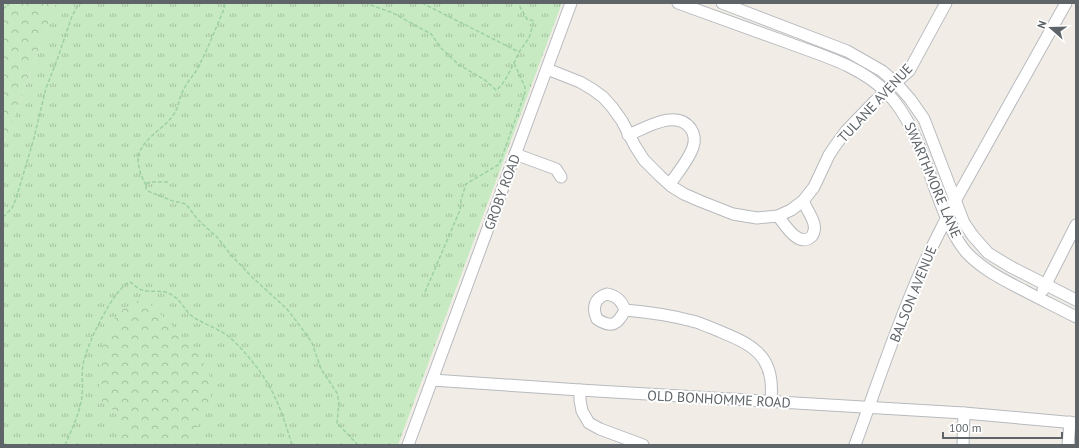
<svg xmlns="http://www.w3.org/2000/svg" width="1079" height="448" viewBox="0 0 1079 448" font-family="'PT Sans',sans-serif">
	<defs>
		<pattern id="grass-tufts" width="24" height="20" patternUnits="userSpaceOnUse"><rect width="24" height="20" fill="#c7eac2"/><path d="M3 7l-1-3M5 7V3M7 7l1-3M15 17l-1-3M17 17v-4M19 17l1-3" fill="none" stroke="#a5c1a1"/></pattern>
		<pattern id="forest-crowns" width="20" height="18" patternUnits="userSpaceOnUse"><rect width="20" height="18" fill="#c7eac2"/><path d="M2 6a3 3 0 1 1 6 0M12 15a3 3 0 1 1 6 0" fill="none" stroke="#a5c1a1"/></pattern>
	</defs>
	<rect width="100%" height="100%" fill="#f1ede6"/>
	<path fill="url(#grass-tufts)" d="M56 3H562L398 445H3V147Z"/>
	<g fill="url(#forest-crowns)">
		<path d="M3 3H56L3 147Z"/>
		<path d="M137 301H147L178 332 199 356 209 372 211 392V402L200 421 188 445H119L121 430 120 415 100 400 99 374 100 354 109 327 120 311Z"/>
	</g>
	<g fill="none" stroke-linecap="round" stroke-linejoin="round">
		<defs>
			<g id="minor">
				<path d="M678 3C714 16 750 29 786 42 820 55 859 65 886 92 914 119 926 166 940 202 947 220 954 238 967 253 983 270 1004 280 1025 291 1042 300 1059 308 1076 317"/>
				<path d="M722 3 847 51 882 71 896 83 910 99 924 119 964 223 973 236 988 253 1011 267 1076 300"/>
				<path d="M547 69 580 82 592 89 603 97 612 107 622 121 635 146 644 160 660 176 671 186 684 194 700 201 733 214 757 218 778 216 791 210 803 201 814 187 829 155 835 146 846 131 875 101 909 71 946 3"/>
				<path d="M628 135C646 128 677 108 691 129 695 135 695 141 693 147 689 160 677 173 670 184"/>
				<path d="M515 154 556 169 561 177"/>
				<path d="M778 216C785 225 799 249 812 236 814 233 815 228 814 224 812 216 806 208 803 201"/>
				<path d="M1043 290 1076 225"/>
				<path d="M607 294C617 296 622 301 625 310 618 324 612 329 597 319 592 308 594 298 607 294Z"/>
				<path d="M625 310C648 312 670 315 692 321 699 322 705 326 712 328 730 336 753 343 764 360 772 373 772 387 771 401"/>
				<path d="M432 380 580 390 964 413 1076 423"/>
				<path d="M580 390V400L582 411 589 423 600 429 643 445"/>
				<path d="M408 445 571 3"/>
				<path d="M855 445C876 388 895 330 919 275 930 249 943 226 955 201L1066 3"/>
				<path d="M963 445 964 413"/>
				<path d="M1068 445 1070 422"/>
			</g>
		</defs>
		<use href="#minor" stroke="#b7babe" stroke-width="13"/>
		<g stroke="#9dd1a4" stroke-width="1.5" stroke-dasharray="4 2" stroke-linecap="butt">
			<path d="M365 3 393 13 431 34 442 49 459 65 485 80 496 90C504 86 515 61 519 52"/>
			<path d="M422 3 519 52 529 38 534 21 527 19 520 7V3"/>
			<path d="M3 9 10 3"/>
			<path d="M168 182H151L147 183 146 185V189L150 192 173 201 186 204 198 220 217 237 231 255 253 278 287 309 306 334 312 343 321 369 337 393 339 402 337 423 358 445"/>
			<path d="M146 185C141 177 136 162 139 153 147 135 164 129 174 114 179 106 179 97 184 89 187 82 192 77 196 71 207 51 215 30 224 9L225 3"/>
			<path d="M3 217 12 208 16 199 34 138 46 88 57 60 72 16 77 7 81 3"/>
			<path d="M425 292 460 210 461 200 466 184 498 165 500 162 525 93V87L514 63"/>
			<path d="M65 445C71 431 78 417 81 402 84 390 81 377 83 365 85 348 114 287 130 282 134 284 137 289 142 290 152 293 163 289 172 295 181 300 185 311 193 317 204 324 217 328 228 336 234 341 240 347 245 353 272 383 281 408 292 445"/>
		</g>
		<use href="#minor" stroke="#fff" stroke-width="11"/>
	</g>
	<g text-anchor="middle" stroke-width="4" stroke-linejoin="round" paint-order="stroke">
		<g font-size="14" fill="#5e6468" stroke="#fff">
			<text transform="translate(875 103) rotate(-47)" y="5">TULANE AVENUE</text>
			<text transform="translate(933 180) rotate(67)" y="5">SWARTHMORE LANE</text>
			<text transform="translate(502 192) rotate(-70)" y="5">GROBY ROAD</text>
			<text transform="translate(913 294) rotate(-68)" y="5">BALSON AVENUE</text>
			<text transform="translate(719 399) rotate(3)" y="5">OLD BONHOMME ROAD</text>
		</g>
	</g>
	<rect width="1079" height="448" fill="none" stroke="#5e6468" stroke-width="8"/>
	<g transform="translate(1051 28) rotate(290)" stroke="#ffffff" stroke-width="3" paint-order="stroke">
	<path d="M0-3L7 15L0 10L-7 15Z" fill="#5e6468"/>
	<text y="-6" font-size="11" font-weight="bold" text-anchor="middle" fill="#5e6468">N</text>
	</g>
	<path d="M943 432v6h119v-6" fill="none" stroke="#5e6468" stroke-width="2"/>
	<text x="949" y="432" font-size="12" fill="#5e6468" stroke="#ffffff" stroke-width="3" paint-order="stroke">100 m</text>
</svg>
